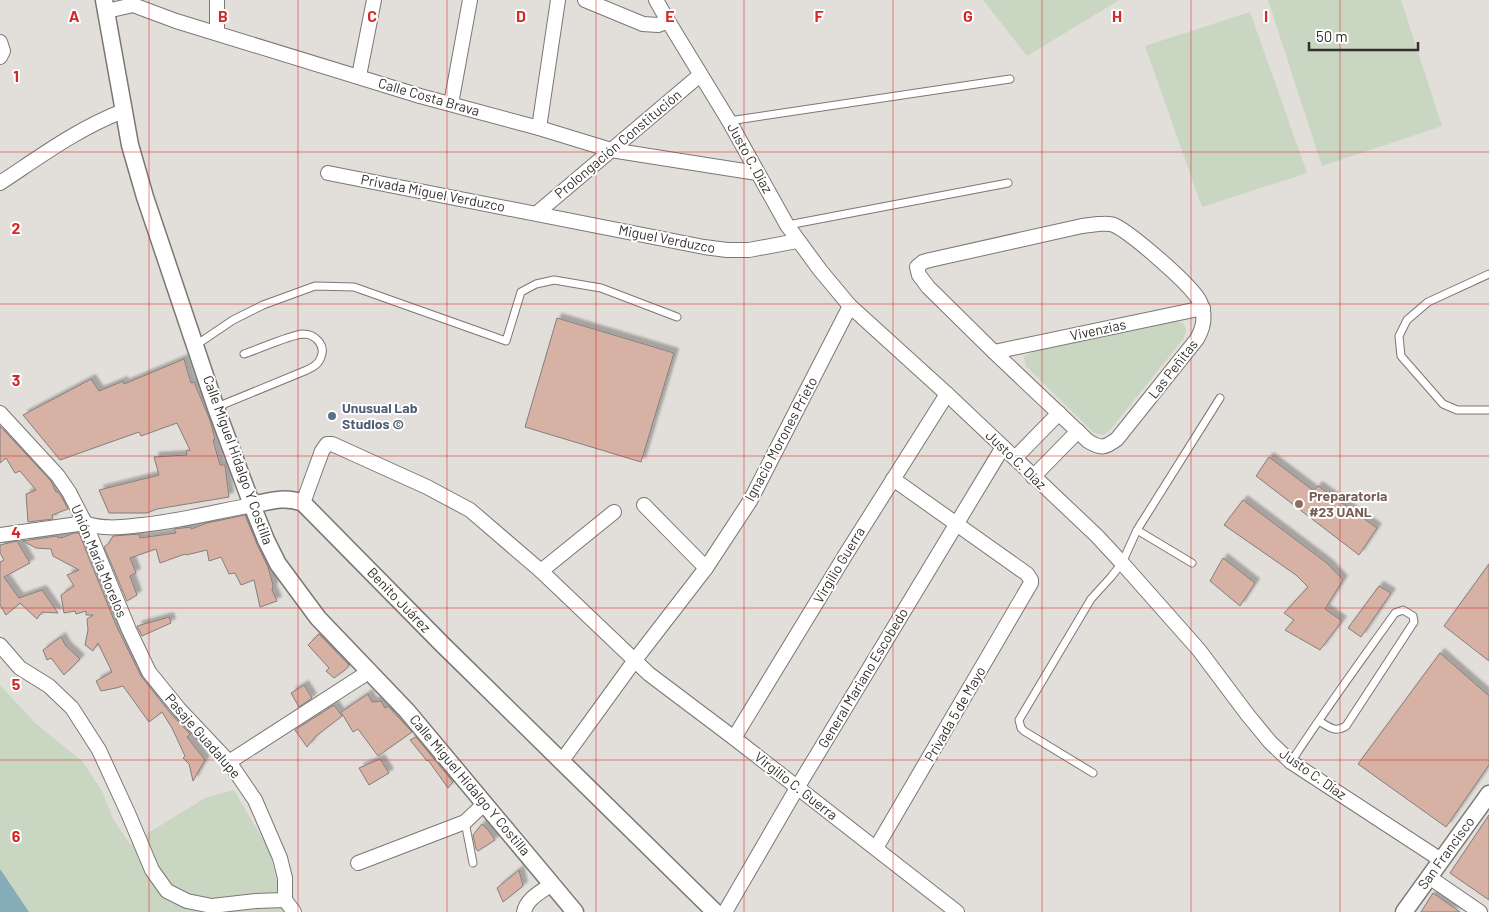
<svg xmlns="http://www.w3.org/2000/svg" width="1489" height="912" viewBox="0 0 1489 912" font-family="Barlow,sans-serif">
	<defs>
		<filter id="shadow"><feDropShadow dx="4.5" dy="-4.5" stdDeviation="1" flood-color="#0004"/></filter>
	</defs>
	<rect width="100%" height="100%" fill="#e2deda"/>
	<g fill="#c9d6c2">
		<path d="M983 0H1119L1027 56Z"/>
		<path d="M1268 0H1401L1442 126 1322 166Z"/>
		<path d="M1250 12 1307 173 1202 207 1145 46Z"/>
		<path d="M1175 321 1183 323 1186 329 1184 338 1110 430 1103 435 1094 433 1026 366 1024 357 1032 352Z"/>
		<path d="M0 685 35 723 83 762 103 793 113 819 130 844 205 798 234 790 269 850 283 907 286 912H0Z"/>
	</g>
	<path fill="#84adb8" d="M0 869 29 912H0Z"/>
	<g fill="#d6b1a4" stroke="#847e7c" filter="url(#shadow)">
		<path d="M557 318 674 353 641 462 525 427Z"/>
		<path d="M184 359 191 383 194 382 210 420 215 439 213 440 220 465H225L229 497 157 509 147 513H109L99 490 159 475 154 457 187 455 186 451 190 450 177 423 141 436 139 432 60 460 23 415 91 379 99 391 123 381 124 384Z"/>
		<path d="M0 426 51 481 56 492H58L61 496 68 509 52 515 53 519 28 522 26 494 36 490 20 471 15 473 6 458 0 463Z"/>
		<path d="M1269 457 1314 491 1318 486 1377 528 1359 555 1256 476Z"/>
		<path d="M1243 500 1328 564 1343 580 1325 609 1342 621 1320 650 1285 630 1294 620 1284 613 1308 587 1296 575 1224 525Z"/>
		<path d="M245 515 257 544 268 567 273 585 272 590 277 601 260 607 254 580 241 585 235 573 229 574 221 557 209 561 207 550 186 555 185 554 160 563 156 549 130 558 136 573 130 576 137 595 127 601 104 547 109 543 113 536 139 534 140 538 176 533 174 529 191 527V529L207 523Z"/>
		<path d="M74 533H79L116 625 141 676 172 715 190 734 187 737 205 760 193 781 189 764 183 758 185 756 172 728 162 712 149 722 123 686 116 688 101 691 96 681 112 672 98 643 93 651 85 645 88 630 87 619 93 615H86V611L76 614 75 611 64 613 61 595 74 586 67 575 79 570 53 556 51 549 36 548 23 541 57 536 58 538 60 537 61 538Z"/>
		<path d="M17 541 30 563 4 577 19 598 42 590 58 613 42 612 37 619 20 603 6 615 0 605V562L4 560 0 553V545Z"/>
		<path d="M1223 558 1255 583 1240 606 1210 581Z"/>
		<path d="M1489 564V661L1444 626Z"/>
		<path d="M1379 586 1391 593 1361 637 1348 628Z"/>
		<path d="M169 617 171 623 142 636 137 626Z"/>
		<path d="M319 634 349 665 345 670 334 678 326 671 329 668 308 645Z"/>
		<path d="M61 637 66 646 80 659 64 675 51 658 47 660 43 650Z"/>
		<path d="M1440 653 1489 696V765L1446 827 1358 764Z"/>
		<path d="M304 685 312 698 299 707 291 693Z"/>
		<path d="M368 694 372 702 381 701 385 708 388 706 412 732 378 756 358 729 353 732 341 712Z"/>
		<path d="M334 705 342 716 316 736 307 747 295 730Z"/>
		<path d="M416 737 453 782 448 788 428 760 427 761 410 740Z"/>
		<path d="M380 759 389 773 369 785 359 768Z"/>
		<path d="M1489 815V900L1450 873Z"/>
		<path d="M482 824 489 831 495 840 478 851 476 849 473 835Z"/>
		<path d="M519 870 523 886 503 902 497 888Z"/>
		<path d="M1433 893 1460 912H1421Z"/>
	</g>
	<g fill="none" stroke-linecap="round" stroke-linejoin="round">
		<defs>
			<g id="service">
				<path d="M729 121 1010 79"/>
				<path d="M788 225 1008 183"/>
				<path d="M1489 274 1428 302 1407 320 1399 336 1401 356 1443 404 1457 410H1489"/>
				<path d="M196 345 233 320 263 305 315 286 354 287 506 341 521 292 536 284 554 280 601 288 677 317"/>
				<path d="M217 407 307 370C313 367 319 364 321 357 326 345 315 334 303 334 290 335 259 349 244 354"/>
				<path d="M1137 530 1192 563"/>
				<path d="M1291 762C1324 711 1360 662 1395 613L1403 610 1413 616 1414 622 1346 726C1335 733 1329 727 1319 721"/>
				<path d="M1093 773 1024 731 1021 728 1019 720 1091 599 1111 577 1122 563 1137 530 1220 398"/>
				<path d="M465 822 473 863"/>
			</g>
			<g id="minor">
				<path d="M585 0 643 24 658 25 668 21"/>
				<path d="M656 0 668 21 729 121 787 225 820 270 850 306 947 394 1097 536 1122 563 1199 650 1247 714 1270 742 1291 762 1441 860"/>
				<path d="M107 11 133 5 176 21 420 96 539 128 611 150 757 173"/>
				<path d="M217 33V0"/>
				<path d="M0 42 3 51 0 57"/>
				<path d="M359 76 374 0"/>
				<path d="M451 104 470 0"/>
				<path d="M539 128 558 0"/>
				<path d="M328 173 704 247 727 250H749L797 241"/>
				<path d="M0 183C41 156 77 129 123 111"/>
				<path d="M537 213 700 75"/>
				<path d="M1098 224C1103 224 1109 223 1114 225 1131 233 1192 285 1200 302 1206 315 1204 327 1197 339L1117 439C1105 448 1101 449 1088 441L994 352 928 287 919 275 917 267 923 262 930 260 1082 226Z"/>
				<path d="M994 352 1203 308"/>
				<path d="M0 413 58 476 69 492 85 523 129 630 149 672 179 709 229 762 255 800 280 858 285 878V900L294 912"/>
				<path d="M1015 458 1059 413"/>
				<path d="M1033 477 1078 431"/>
				<path d="M303 503 322 451 327 444H332L427 487 470 510 541 571 649 674 734 738 957 912"/>
				<path d="M644 505 706 568"/>
				<path d="M0 535 85 523C105 530 122 527 142 525 180 521 215 512 252 505"/>
				<path d="M541 571 614 512"/>
				<path d="M0 645 20 668 49 686 72 708 99 750 128 813 152 870 167 891 187 901 212 906 256 901 285 900"/>
				<path d="M734 738 846 554 947 394"/>
				<path d="M229 762 370 671"/>
				<path d="M561 762 635 660 706 568 750 501 850 306"/>
				<path d="M876 848 1031 583V580L1027 574 893 479"/>
				<path d="M358 863 465 822 485 803"/>
				<path d="M1429 877 1480 912"/>
				<path d="M524 912C527 898 541 892 552 884"/>
				<path d="M725 912 797 788 1003 447"/>
			</g>
			<g id="tertiary">
				<path d="M104 0 130 145 145 197 216 408 252 505 266 540 278 564 318 618 407 711 575 912"/>
				<path d="M252 505C270 501 285 496 303 503L443 645 715 912"/>
				<path d="M1404 912 1489 794"/>
			</g>
		</defs>
		<use href="#service" stroke="#7b7874" stroke-width="9"/>
		<use href="#minor" stroke="#7b7874" stroke-width="16"/>
		<use href="#tertiary" stroke="#7b7874" stroke-width="19"/>
		<use href="#service" stroke="#fff" stroke-width="7"/>
		<use href="#minor" stroke="#fff" stroke-width="14"/>
		<use href="#tertiary" stroke="#fff" stroke-width="16"/>
	</g>
	<path fill="none" stroke="#d62828" stroke-width="1" stroke-opacity="0.55" d="M149 0V912M298 0V912M447 0V912M596 0V912M744 0V912M893 0V912M1042 0V912M1191 0V912M1340 0V912M0 152H1489M0 304H1489M0 456H1489M0 608H1489M0 760H1489"/>
	<circle fill="#5c6f8a" stroke="#fff" stroke-width="2" cx="332" cy="416" r="5"/>
	<circle fill="#8d6e63" stroke="#fff" stroke-width="2" cx="1299" cy="504" r="5"/>
	<g text-anchor="middle" stroke-width="4" stroke-linejoin="round" paint-order="stroke">
		<g font-size="14" fill="#32312f" stroke="#fff">
			<text transform="translate(429 97) rotate(16)" y="5">Calle Costa Brava</text>
			<text transform="translate(618 144) rotate(-40)" y="5">Prolongación Constitución</text>
			<text transform="translate(750 158) rotate(61)" y="5">Justo C. Díaz</text>
			<text transform="translate(433 193) rotate(11)" y="5">Privada Miguel Verduzco</text>
			<text transform="translate(667 239) rotate(11)" y="5">Miguel Verduzco</text>
			<text transform="translate(1098 330) rotate(-12)" y="5">Vivenzias</text>
			<text transform="translate(1173 369) rotate(-52)" y="5">Las Peñitas</text>
			<text transform="translate(781 439) rotate(-62)" y="5">Ignacio Morones Prieto</text>
			<text transform="translate(238 460) rotate(70)" y="5">Calle Miguel Hidalgo Y Costilla</text>
			<text transform="translate(1016 460) rotate(44)" y="5">Justo C. Díaz</text>
			<text transform="translate(99 561) rotate(67)" y="5">Unión María Morelos</text>
			<text transform="translate(839 565) rotate(-59)" y="5">Virgilio Guerra</text>
			<text transform="translate(399 600) rotate(46)" y="5">Benito Juárez</text>
			<text transform="translate(863 678) rotate(-59)" y="5">General Mariano Escobedo</text>
			<text transform="translate(955 714) rotate(-60)" y="5">Privada 5 de Mayo</text>
			<text transform="translate(203 736) rotate(49)" y="5">Pasaje Guadalupe</text>
			<text transform="translate(1313 774) rotate(35)" y="5">Justo C. Díaz</text>
			<text transform="translate(470 785) rotate(50)" y="5">Calle Miguel Hidalgo Y Costilla</text>
			<text transform="translate(796 786) rotate(38)" y="5">Virgilio C. Guerra</text>
			<text transform="translate(1446 853) rotate(-54)" y="5">San Francisco</text>
		</g>
		<g font-size="14" font-weight="bold" fill="#4e5e75" stroke="#fff" text-anchor="start">
			<text x="342" y="413">Unusual Lab<tspan x="342" dy="16">Studios ©</tspan></text>
		</g>
		<g font-size="14" font-weight="bold" fill="#785e54" stroke="#fff" text-anchor="start">
			<text x="1309" y="501">Preparatoria<tspan x="1309" dy="16">#23 UANL</tspan></text>
		</g>
	</g>
	<g font-size="16" text-anchor="middle" font-weight="bold" fill="#d62828" stroke="#fff" stroke-width="4" stroke-linejoin="round" paint-order="stroke">
		<text x="74" y="22">A</text>
		<text x="223" y="22">B</text>
		<text x="372" y="22">C</text>
		<text x="521" y="22">D</text>
		<text x="670" y="22">E</text>
		<text x="819" y="22">F</text>
		<text x="968" y="22">G</text>
		<text x="1117" y="22">H</text>
		<text x="1266" y="22">I</text>
		<text x="16" y="82">1</text>
		<text x="16" y="234">2</text>
		<text x="16" y="386">3</text>
		<text x="16" y="538">4</text>
		<text x="16" y="690">5</text>
		<text x="16" y="842">6</text>
	</g>
	<path d="M1309 42v8h109v-8" fill="none" stroke="#32312f" stroke-width="2.5"/>
	<text x="1316" y="42" font-size="15" fill="#32312f" stroke="#ffffff" stroke-width="4" paint-order="stroke">50 m</text>
</svg>
